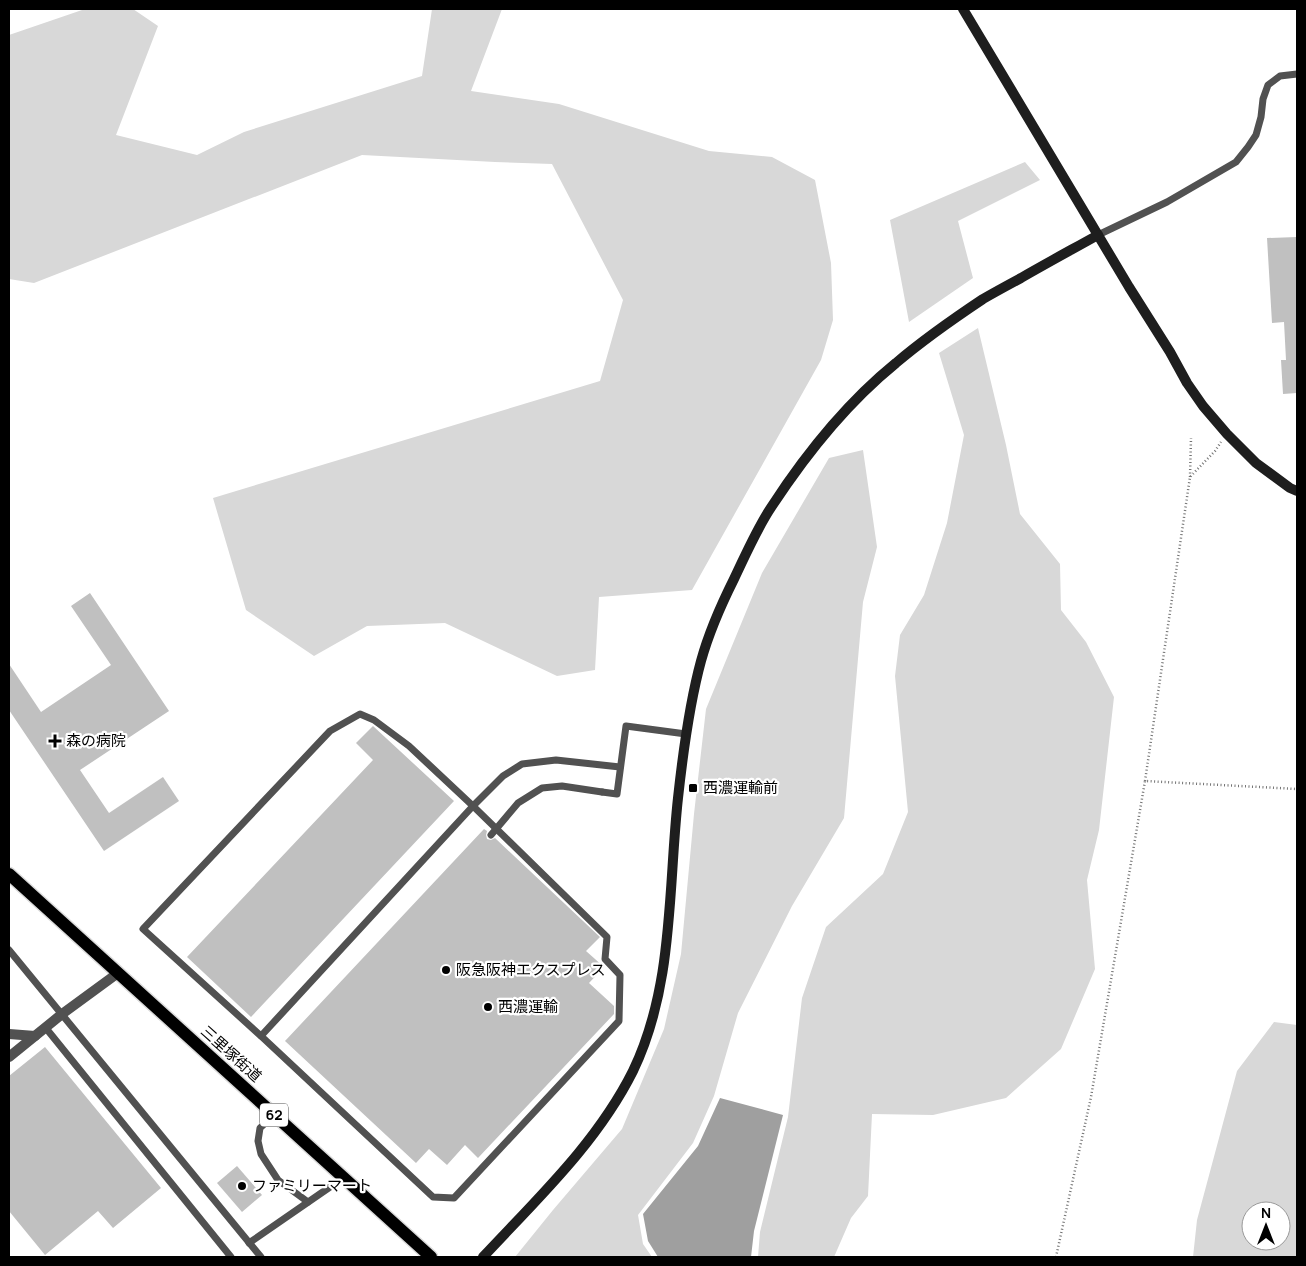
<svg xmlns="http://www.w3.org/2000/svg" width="1306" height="1266" viewBox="0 0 1306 1266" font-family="Manrope,'Noto Sans JP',sans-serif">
	<rect width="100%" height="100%" fill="#fff"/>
	<g fill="#d8d8d8" fill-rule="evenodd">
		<path d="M85 9H133L158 26 116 135 197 155 244 132 422 76 432 9H502L471 91 559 104 709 151 772 157 815 180 831 263 833 320 821 360 692 590 599 597 595 670 557 676 445 623 367 626 314 656 246 610 213 498 600 381 623 300 552 164 495 162 362 155 34 283 9 279V35Z"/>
		<path d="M1025 162 1040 180 958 221 973 278 909 322 890 220Z"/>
		<path d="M978 328 1006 445 1020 514 1060 564 1061 610 1086 642 1114 697 1099 830 1087 880 1095 969 1061 1049 1006 1098 933 1115 872 1114 868 1196 851 1218 834 1257H758L760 1232 788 1117 802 998 826 927 883 874 908 812 895 676 900 635 924 595 947 523 964 435 939 353Z"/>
		<path d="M863 450 877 547 863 602 844 818 792 906 738 1013 714 1096 693 1143 638 1215 643 1244 652 1257H515L553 1210 622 1129 664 1029 681 954 694 814 706 709 762 573 829 458Z"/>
		<path d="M1274 1022 1297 1025V1257H1193L1197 1220 1237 1071ZM1251 1211H1281V1241H1251Z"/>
	</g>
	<path fill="#9f9f9f" d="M720 1098 783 1115 754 1231 751 1257H658L648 1241 643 1214 698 1146Z"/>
	<g fill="#c0c0c0">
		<path d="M1297 237V393L1283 394 1281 360H1286L1284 322 1272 323 1267 238Z"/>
		<path d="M90 593 169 711 80 770 109 813 163 777 179 801 104 851 9 710V664L41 712 111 665 71 606Z"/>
		<path d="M373 726 454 801 251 1017 187 957 373 760 356 743Z"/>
		<path d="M484 829 487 831 486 835 487 839 491 840 495 838 600 937 586 951 604 967 589 983 614 1006V1014L478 1158 465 1145 447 1165 429 1149 416 1163 285 1041Z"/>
		<path d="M45 1047 161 1188 113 1228 98 1211 45 1255 9 1211V1076Z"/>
		<path d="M237 1166 262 1195 242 1212 217 1183Z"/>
	</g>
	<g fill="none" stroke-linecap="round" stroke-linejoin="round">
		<defs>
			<path id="primary" d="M9 874 431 1257"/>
		</defs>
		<use href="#primary" stroke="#dbdbdb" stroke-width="15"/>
		<g stroke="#737373" stroke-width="2.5" stroke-dasharray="1 2.5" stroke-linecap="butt">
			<path d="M1190 477 1191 438"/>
			<path d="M1145 781 1190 477 1215 451 1221 442"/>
			<path d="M1056 1257 1091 1097 1145 781 1297 789"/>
		</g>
		<g stroke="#515151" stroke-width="7">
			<path d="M1098 235 1167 202 1236 162 1248 147 1256 135 1261 117 1263 99 1268 85 1280 76 1297 74"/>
			<path d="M360 714 374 720 409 746 473 806 607 937 605 959 620 975 619 1021 454 1198 433 1197 261 1036 143 929 330 731Z"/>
			<path d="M602 792 617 794 626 726 686 734"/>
			<path d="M9 950 261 1257"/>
			<path d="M45 1027 231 1257"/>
			<path d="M261 1036 473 806 503 776 522 764 556 760 620 767"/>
			<path d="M274 1115 260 1128 258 1141 261 1154 278 1180 308 1202"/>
			<path d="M249 1243 343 1178"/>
		</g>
		<g stroke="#515151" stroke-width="10">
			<path d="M9 1034 35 1036"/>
			<path d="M9 1057 62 1014 118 973"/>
		</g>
		<g stroke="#1e1e1e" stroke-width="10">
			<path d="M963 9 1129 287 1170 352 1187 383 1203 406 1227 434 1256 463 1290 488 1297 491"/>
			<path d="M483 1257C537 1199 597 1143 633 1071 674 986 668 889 678 798 683 752 689 705 701 661 709 632 721 605 734 579 746 554 757 528 772 506 806 454 848 402 896 363 923 340 953 319 983 299 995 292 1008 285 1021 278 1047 263 1073 249 1098 235"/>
		</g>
		<use href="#primary" stroke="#000" stroke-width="12"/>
		<path stroke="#515151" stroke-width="7" d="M491 835 518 803 542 788 562 786 602 792"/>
	</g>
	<g fill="#000" stroke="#fff" stroke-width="2">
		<path d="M52.5 733.5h5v5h5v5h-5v5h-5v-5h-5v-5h5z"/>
		<rect x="688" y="783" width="10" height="10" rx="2.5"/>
		<circle cx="446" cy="970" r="5"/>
		<circle cx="488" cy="1007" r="5"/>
		<circle cx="242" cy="1186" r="5"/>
	</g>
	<g text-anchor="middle" stroke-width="4.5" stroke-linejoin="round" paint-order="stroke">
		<rect fill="#fff" stroke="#4c4c4c" stroke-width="1" x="260" y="1103.5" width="28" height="23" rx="4"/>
		<g font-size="14" font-weight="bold" fill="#000">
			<text x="274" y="1120">62</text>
		</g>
		<g font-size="15" fill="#000" stroke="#fff" text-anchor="start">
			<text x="66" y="746">森の病院</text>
			<text x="703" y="793">西濃運輸前</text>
			<text x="456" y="975">阪急阪神エクスプレス</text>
			<text x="498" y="1012">西濃運輸</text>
			<text x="252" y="1191">ファミリーマート</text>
		</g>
		<g font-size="15" fill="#000" stroke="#fff">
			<text transform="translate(231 1054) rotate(42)" y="5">三里塚街道</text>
		</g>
	</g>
	<rect width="1306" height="1266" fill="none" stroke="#000000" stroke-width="20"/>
	<g transform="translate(1266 1226)"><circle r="24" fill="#ffffff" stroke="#999999"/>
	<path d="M0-4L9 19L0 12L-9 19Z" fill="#000000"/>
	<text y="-8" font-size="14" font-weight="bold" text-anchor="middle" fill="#000000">N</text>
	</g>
</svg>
